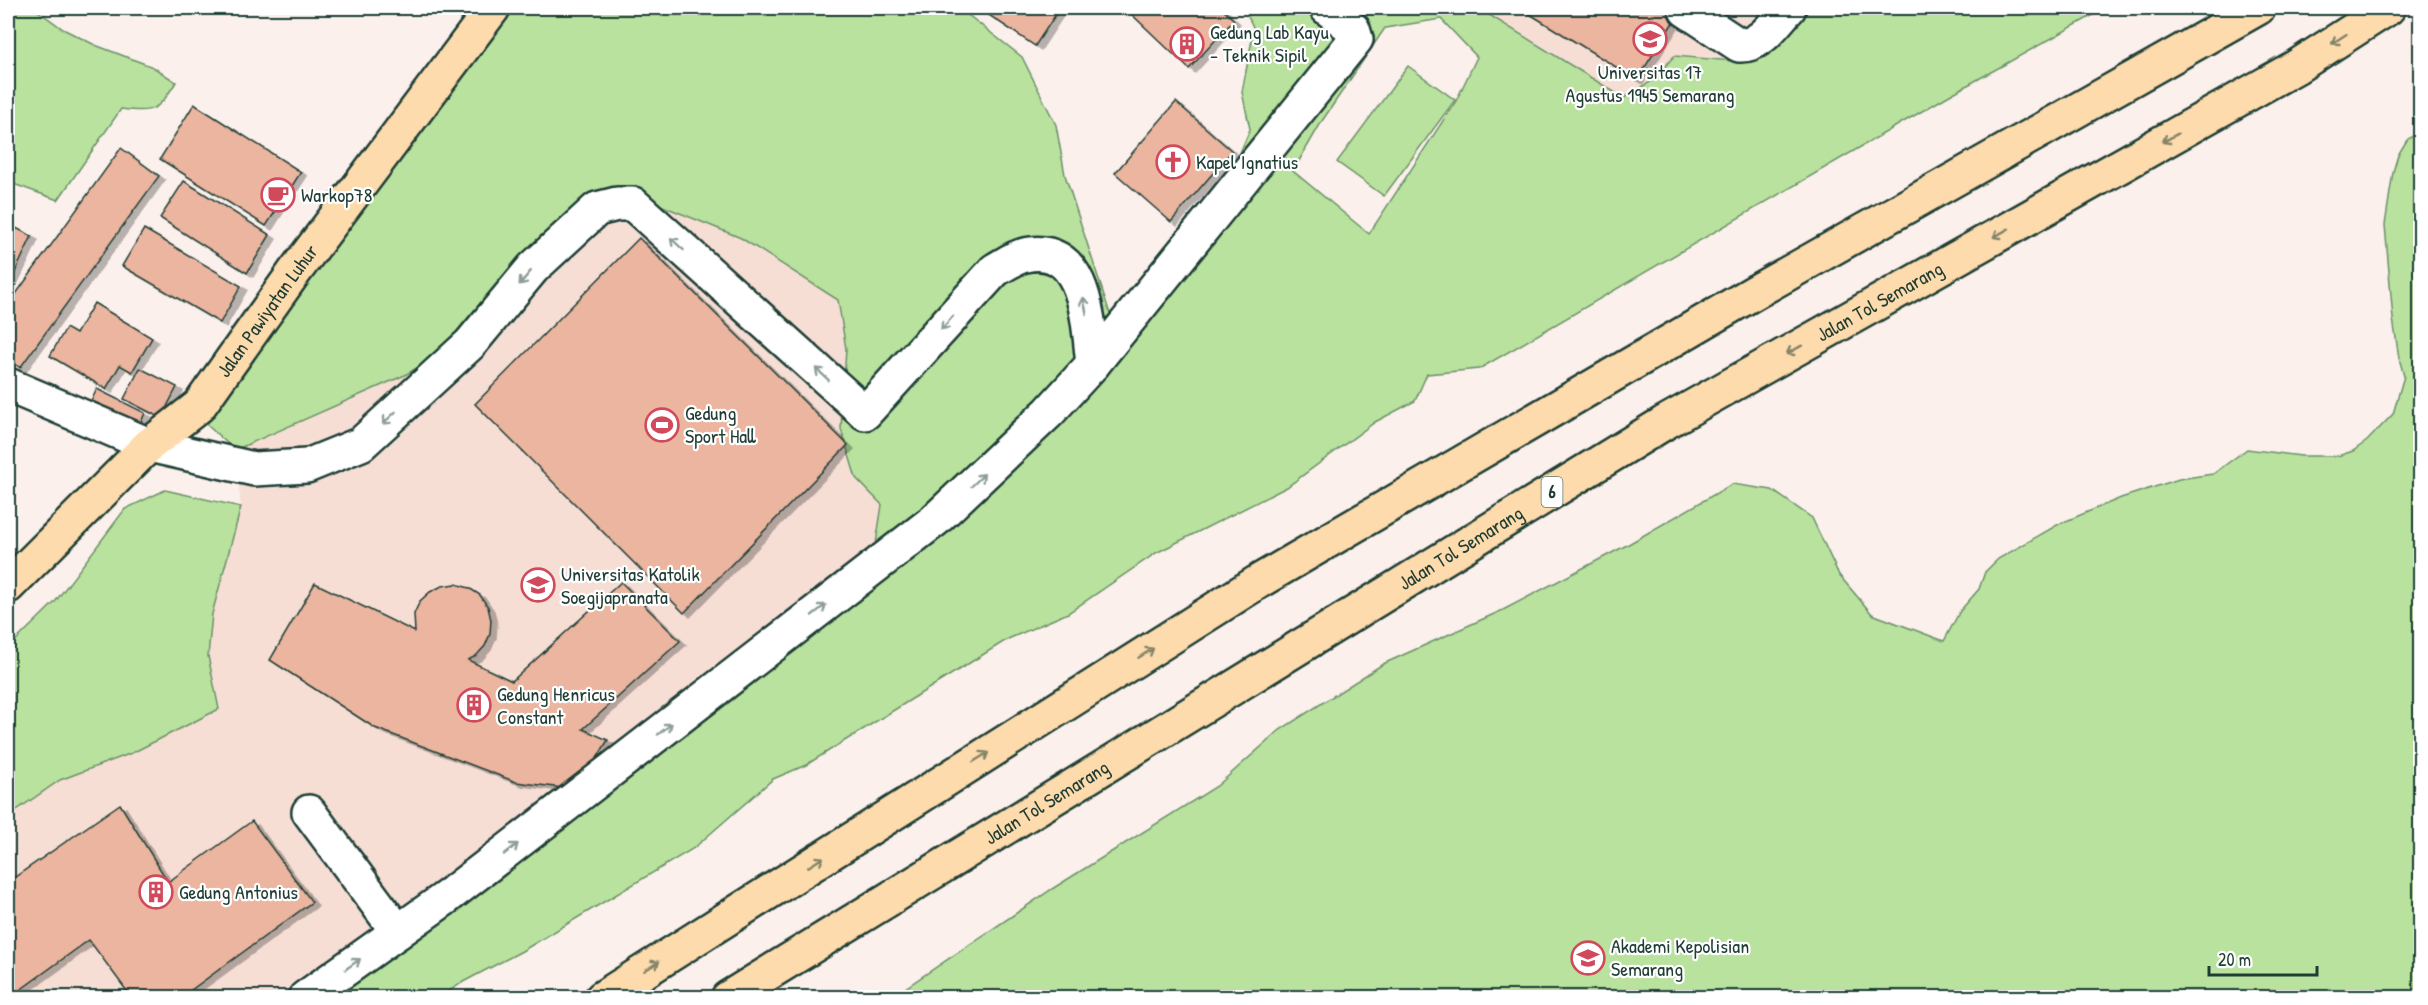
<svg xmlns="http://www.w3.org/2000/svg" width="2428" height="1005" viewBox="0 0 2428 1005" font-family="'Patrick Hand',sans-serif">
	<defs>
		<filter id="shadow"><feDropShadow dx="6" dy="4" stdDeviation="0" flood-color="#0004"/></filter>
	</defs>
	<rect width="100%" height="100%" fill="#fbf0ec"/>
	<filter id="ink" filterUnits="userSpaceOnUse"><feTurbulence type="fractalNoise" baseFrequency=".0167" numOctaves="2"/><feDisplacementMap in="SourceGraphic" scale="12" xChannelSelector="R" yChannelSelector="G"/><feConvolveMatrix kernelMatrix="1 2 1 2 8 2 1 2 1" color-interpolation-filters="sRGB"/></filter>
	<g filter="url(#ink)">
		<g fill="#f6ded5">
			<path d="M1478 8H1799L1791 23 1745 62 1674 56 1652 82 1624 98Z"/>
			<path d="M619 188 741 238 838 300 846 349 841 429 856 478 882 505 874 556 821 628 660 755 334 997 8 998V816L60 780 132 753 218 709 208 656 212 614 241 507 235 450 405 375 455 345 556 223Z"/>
		</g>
		<g fill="#b9e29e" stroke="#6c9069" stroke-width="1.5" fill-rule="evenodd">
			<path d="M8 8H34L63 29 95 45 153 67 176 82C158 111 154 113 121 109L58 200 8 182Z"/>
			<path d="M488 8H959L1022 57 1056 125 1065 175 1110 314 1130 324 1219 203 1250 129 1242 92 1254 29 1244 8H1478L1624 98 1652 81 1674 56 1745 62 1791 23 1799 8H2106L1948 96 1479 369 1427 374 1415 401 1375 422 1287 487 1156 553 1068 613 1008 639 806 765 773 779 694 848 522 951 463 982 440 997H334L660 755 821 628 874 556 882 505 856 478 841 429 846 349 838 300 741 238 619 188 556 223 455 345 405 375 235 450 199 418ZM1441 19 1477 57 1456 101 1369 234 1293 171 1322 121 1385 28Z"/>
			<path d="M1408 66 1455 100 1384 196 1337 162Z"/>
			<path d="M2420 131V997H892L1052 889 1217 786 1280 730 1383 664 1503 610 1627 545 1732 484 1772 490 1812 518 1839 575 1872 614 1944 641 1960 611 1979 589 1985 572 1998 559 2059 524 2121 498 2179 479 2213 474 2247 449 2301 456H2338L2353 451 2367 441 2393 414 2404 376 2399 358 2393 319 2385 225 2393 172 2398 155 2407 140Z"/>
			<path d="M165 490 241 507 212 614 208 656 219 709 132 753 60 780 8 816V648L55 602 125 509Z"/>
		</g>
		<g fill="#ebb59f" stroke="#1f3d34" stroke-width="1.5" filter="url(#shadow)">
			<path d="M990 8H1060L1035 46 986 13Z"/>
			<path d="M1125 8H1222L1234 20 1189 69Z"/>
			<path d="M1520 8H1682L1637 80Z"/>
			<path d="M1176 102 1232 151 1171 222 1115 173Z"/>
			<path d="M194 104 301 172 266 226 160 159Z"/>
			<path d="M121 148 159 176 20 368 8 358V305Z"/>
			<path d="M184 181 270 235 247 273 160 218Z"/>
			<path d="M8 224 32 236 8 287Z"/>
			<path d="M144 229 241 286 220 323 122 266Z"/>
			<path d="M639 238 848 445 684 613 475 404Z"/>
			<path d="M94 303 152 338 132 372 120 365 106 389 50 356 66 328 76 334Z"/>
			<path d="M140 368 177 387 161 418 124 399Z"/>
			<path d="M97 389 145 413 137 431 88 407Z"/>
			<path d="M621 582 680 641 583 729 608 740 578 790 516 782 375 728 270 660 315 583 415 632 414 614 420 601 430 592 442 586 456 584 469 588 480 595 488 607 491 620 490 634 485 646 476 656 468 660 512 681Z"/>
			<path d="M120 804 168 882 252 821 312 902 180 998H132L89 940 9 998 8 882Z"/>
		</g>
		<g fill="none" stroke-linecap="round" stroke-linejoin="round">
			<defs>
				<g id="minor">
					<path d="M1686 10 1739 45C1761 47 1775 22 1789 8"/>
					<path d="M8 385 149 445 254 469 307 466 361 444 470 344 533 268 597 209 617 204H633L865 413 995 270C1004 265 1015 257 1025 255 1087 242 1088 323 1093 364"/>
					<path d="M309 812 398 932"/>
					<path d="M305 998 447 897 935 520 1049 412 1093 364 1356 39 1353 29 1327 8"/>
				</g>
				<g id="major">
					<path id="s1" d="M8 586 149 445 199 406 293 274 493 8"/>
				</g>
				<g id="highway">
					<path d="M602 998 1261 580 1755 292 2258 8"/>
					<path id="s2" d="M728 998 1664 423 2296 67 2388 8"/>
				</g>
			</defs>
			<use href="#minor" stroke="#1f3d34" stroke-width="38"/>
			<use href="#major" stroke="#1f3d34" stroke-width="38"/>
			<use href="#highway" stroke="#1f3d34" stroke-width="38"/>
			<use href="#minor" stroke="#fff" stroke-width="33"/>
			<use href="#major" stroke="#fedbac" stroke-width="33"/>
			<use href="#highway" stroke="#fedbac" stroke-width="33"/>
		</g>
		<defs><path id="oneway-shaft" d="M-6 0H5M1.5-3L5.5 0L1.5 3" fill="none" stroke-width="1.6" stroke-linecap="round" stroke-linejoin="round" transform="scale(1.5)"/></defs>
		<g stroke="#83846a">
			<use href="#oneway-shaft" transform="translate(2339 39) rotate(147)"/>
			<use href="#oneway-shaft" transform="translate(2170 138) rotate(151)"/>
			<use href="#oneway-shaft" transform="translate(2001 233) rotate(151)"/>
			<use href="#oneway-shaft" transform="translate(1794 350) rotate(151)"/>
			<use href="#oneway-shaft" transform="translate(1146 653) rotate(-32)"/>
			<use href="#oneway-shaft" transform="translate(981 757) rotate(-32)"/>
			<use href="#oneway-shaft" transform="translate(816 862) rotate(-32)"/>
			<use href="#oneway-shaft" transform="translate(652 966) rotate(-32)"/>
		</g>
		<g stroke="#8f9e9a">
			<use href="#oneway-shaft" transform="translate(677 244) rotate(-138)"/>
			<use href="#oneway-shaft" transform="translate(525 278) rotate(130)"/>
			<use href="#oneway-shaft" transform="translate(1085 306) rotate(-101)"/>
			<use href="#oneway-shaft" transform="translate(947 323) rotate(132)"/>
			<use href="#oneway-shaft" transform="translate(822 374) rotate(-138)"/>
			<use href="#oneway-shaft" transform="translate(389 418) rotate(137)"/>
			<use href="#oneway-shaft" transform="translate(978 480) rotate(-44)"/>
			<use href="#oneway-shaft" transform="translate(819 610) rotate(-38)"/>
			<use href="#oneway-shaft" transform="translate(665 729) rotate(-38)"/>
			<use href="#oneway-shaft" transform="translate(511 849) rotate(-38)"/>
			<use href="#oneway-shaft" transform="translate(353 964) rotate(-35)"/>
		</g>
	</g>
	<defs>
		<symbol id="university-ring" viewBox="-11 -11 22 22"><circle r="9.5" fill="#fff" stroke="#d1495b" stroke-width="1.5"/><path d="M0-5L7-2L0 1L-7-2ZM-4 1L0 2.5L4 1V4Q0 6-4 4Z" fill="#d1495b"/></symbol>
		<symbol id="building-ring" viewBox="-11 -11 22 22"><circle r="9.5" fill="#fff" stroke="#d1495b" stroke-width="1.5"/><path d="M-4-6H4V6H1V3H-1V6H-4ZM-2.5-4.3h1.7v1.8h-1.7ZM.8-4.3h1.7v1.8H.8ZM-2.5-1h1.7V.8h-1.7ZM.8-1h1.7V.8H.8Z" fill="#d1495b"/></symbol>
		<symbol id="church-ring" viewBox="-11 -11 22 22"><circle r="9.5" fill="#fff" stroke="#d1495b" stroke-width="1.5"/><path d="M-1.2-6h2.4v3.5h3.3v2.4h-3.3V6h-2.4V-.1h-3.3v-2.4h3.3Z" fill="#d1495b"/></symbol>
		<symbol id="cafe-ring" viewBox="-11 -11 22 22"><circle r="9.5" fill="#fff" stroke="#d1495b" stroke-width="1.5"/><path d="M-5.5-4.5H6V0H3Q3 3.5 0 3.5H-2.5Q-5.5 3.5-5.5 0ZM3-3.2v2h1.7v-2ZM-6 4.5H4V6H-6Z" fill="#d1495b"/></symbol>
		<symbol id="stadium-ring" viewBox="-11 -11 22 22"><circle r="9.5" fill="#fff" stroke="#d1495b" stroke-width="1.5"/><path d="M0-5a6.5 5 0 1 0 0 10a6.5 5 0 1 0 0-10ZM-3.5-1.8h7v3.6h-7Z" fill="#d1495b"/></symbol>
	</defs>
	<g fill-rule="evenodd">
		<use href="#university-ring" x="1631" y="20" width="38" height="38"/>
		<use href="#building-ring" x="1168" y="25" width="38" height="38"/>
		<use href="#church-ring" x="1154" y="143" width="38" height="38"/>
		<use href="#cafe-ring" x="259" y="176" width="38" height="38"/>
		<use href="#stadium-ring" x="643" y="406" width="38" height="38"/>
		<use href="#university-ring" x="519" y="566" width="38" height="38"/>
		<use href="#building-ring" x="455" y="686" width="38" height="38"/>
		<use href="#building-ring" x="137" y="873" width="38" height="38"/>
		<use href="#university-ring" x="1569" y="939" width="38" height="38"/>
	</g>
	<g text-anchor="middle" stroke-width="4.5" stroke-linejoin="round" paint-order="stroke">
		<rect fill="#fff" stroke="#627771" stroke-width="1.5" x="1541.5" y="477" width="21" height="30" rx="4.5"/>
		<g font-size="18" font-weight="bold" fill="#1f3d34">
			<text x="1552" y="498">6</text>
		</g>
		<g font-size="20" fill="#1f3d34" stroke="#fff" text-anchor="start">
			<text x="1210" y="39">Gedung Lab Kayu<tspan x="1210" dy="23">- Teknik Sipil</tspan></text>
			<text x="1650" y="79" text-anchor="middle">Universitas 17<tspan x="1650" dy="23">Agustus 1945 Semarang</tspan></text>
			<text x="1196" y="169">Kapel Ignatius</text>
			<text x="301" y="202">Warkop78</text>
			<text x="685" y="420">Gedung<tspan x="685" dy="23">Sport Hall</tspan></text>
			<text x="561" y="581">Universitas Katolik<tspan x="561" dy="23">Soegijapranata</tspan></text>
			<text x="497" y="701">Gedung Henricus<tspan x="497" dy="23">Constant</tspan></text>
			<text x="179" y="899">Gedung Antonius</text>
			<text x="1611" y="953">Akademi Kepolisian<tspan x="1611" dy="23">Semarang</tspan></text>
		</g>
		<g font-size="20" fill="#1f3d34" stroke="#fff">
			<text dy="7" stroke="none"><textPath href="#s2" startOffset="1346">Jalan Tol Semarang</textPath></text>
			<text dy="7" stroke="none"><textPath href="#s1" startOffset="380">Jalan Pawiyatan Luhur</textPath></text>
			<text dy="7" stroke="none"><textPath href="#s2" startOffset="860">Jalan Tol Semarang</textPath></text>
			<text dy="7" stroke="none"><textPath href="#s2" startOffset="374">Jalan Tol Semarang</textPath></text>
		</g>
	</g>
	<rect width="2428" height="1005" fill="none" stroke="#fff" stroke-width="30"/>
	<rect x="15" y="15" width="2398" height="975" fill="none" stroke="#1f3d34" stroke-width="2" filter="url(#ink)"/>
	<path d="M2209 966v9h108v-9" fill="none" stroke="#1f3d34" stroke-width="3"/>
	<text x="2218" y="966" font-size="18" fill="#1f3d34" stroke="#ffffff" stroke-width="4.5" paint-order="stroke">20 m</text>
</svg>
